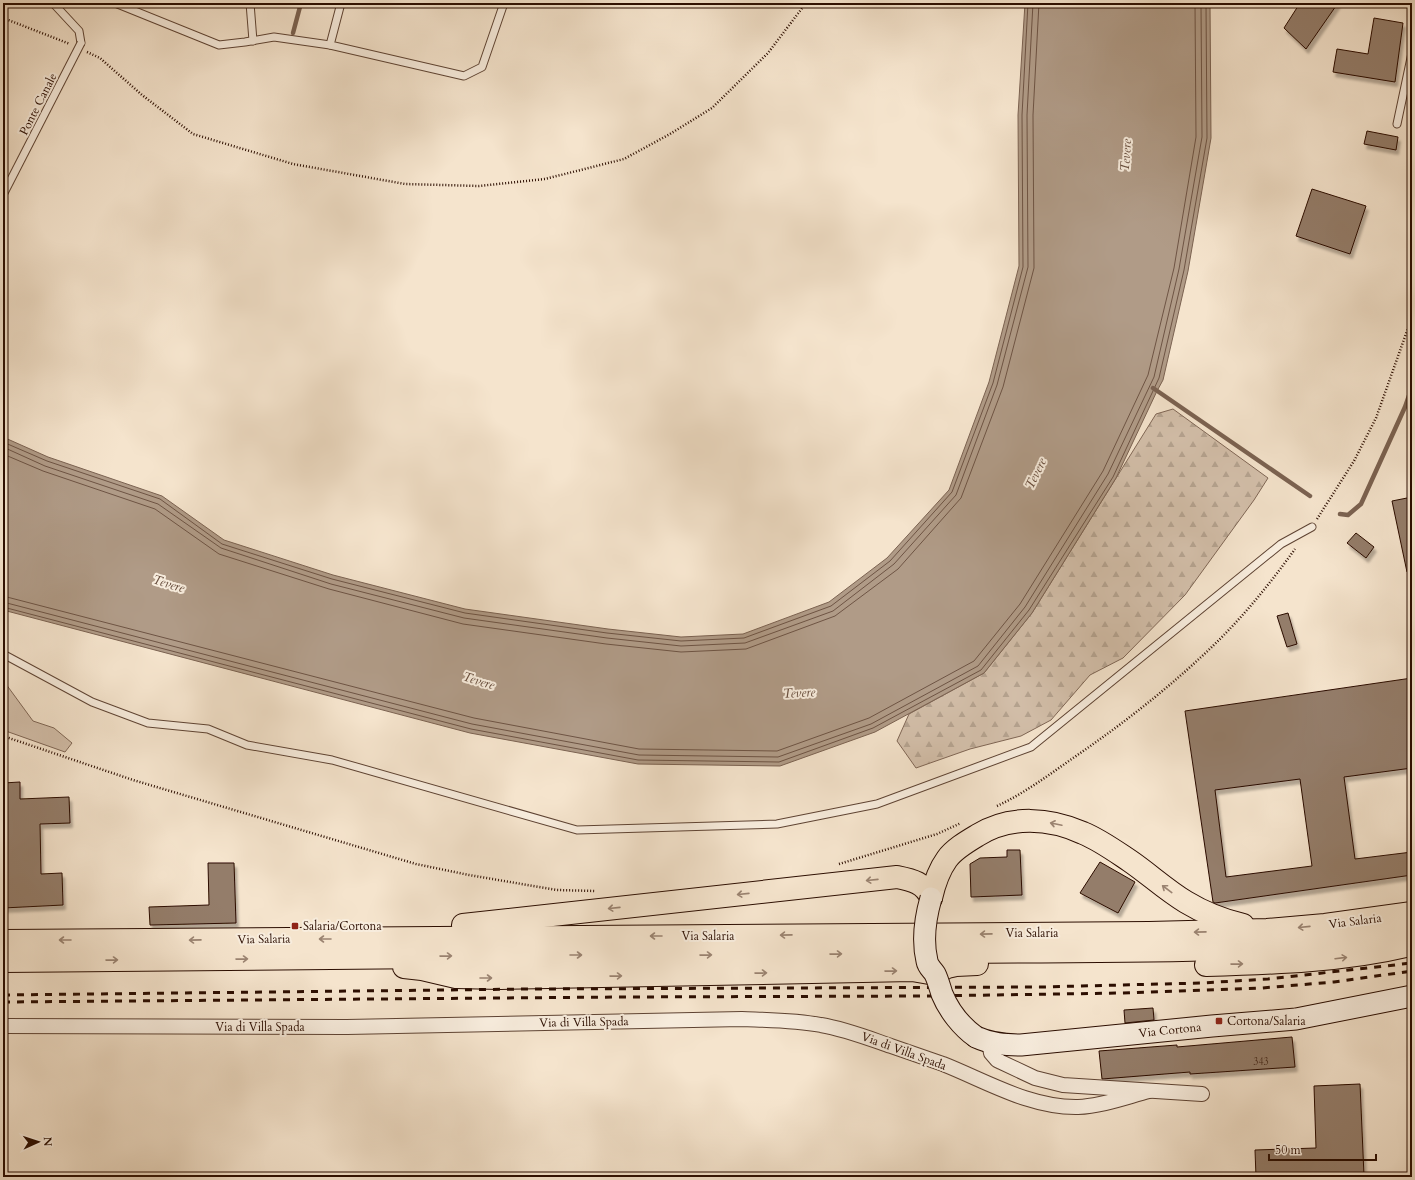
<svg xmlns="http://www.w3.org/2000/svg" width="1415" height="1180" viewBox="0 0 1415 1180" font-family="Cardo,serif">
	<defs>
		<pattern id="forest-firs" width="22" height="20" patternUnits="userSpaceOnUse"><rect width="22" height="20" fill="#d3bfaa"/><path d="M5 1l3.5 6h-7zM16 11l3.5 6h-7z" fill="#b5a390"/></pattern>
		<filter id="shadow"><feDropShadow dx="2.5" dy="4.5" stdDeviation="1" flood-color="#0004"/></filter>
	</defs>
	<rect width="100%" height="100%" fill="#f5e4cd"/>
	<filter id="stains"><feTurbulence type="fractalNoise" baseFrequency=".005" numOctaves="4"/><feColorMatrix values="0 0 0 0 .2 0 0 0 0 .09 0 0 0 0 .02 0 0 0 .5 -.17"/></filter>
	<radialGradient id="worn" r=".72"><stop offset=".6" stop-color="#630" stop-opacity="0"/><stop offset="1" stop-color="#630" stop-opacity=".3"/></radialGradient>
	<path fill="#d3bfaa" stroke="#7f6655" d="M3 680 33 721 54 728 72 743 65 752 3 730Z"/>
	<path fill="url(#forest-firs)" stroke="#7f6655" d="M1173 409 1268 478 1254 500 1185 595 1123 658 1090 675 1051 720 1021 736 970 749 916 768 897 741 909 714 984 673 1032 613 1156 414Z"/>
	<path fill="#b09b87" stroke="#7b6251" d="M1025 3H1210L1211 138 1188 271 1163 380 1157 391 1116 478 1032 613 984 673 875 732 780 766 638 764 470 733 3 610V437L48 457 162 496 224 540 333 575 465 609 608 629 681 637 743 634 829 602 887 558 949 490 989 382 1019 266 1018 115Z"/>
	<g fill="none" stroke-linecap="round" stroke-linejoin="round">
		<g stroke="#6e5444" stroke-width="1">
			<path d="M3 442 47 461 160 499 222 544 332 579 465 613 607 633 681 641 744 638 831 606 890 561 952 492 993 383 1023 267 1022 115 1028 3"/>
			<path d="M3 447 45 466 158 504 221 548 331 584 464 618 607 638 681 646 745 643 833 611 894 564 956 495 997 385 1028 267 1027 115 1033 3"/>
			<path d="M3 454 43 471 155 509 219 554 329 589 463 624 606 644 681 652 746 649 835 616 898 569 961 498 1003 387 1034 268 1033 115 1039 3"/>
			<path d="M3 596 474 718 639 749 777 751 869 718 974 661 1020 604 1103 471 1148 375 1174 268 1196 137 1195 3"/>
			<path d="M3 602 472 724 639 755 778 757 871 724 978 666 1025 607 1108 474 1154 377 1179 269 1202 137 1201 3"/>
			<path d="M3 607 471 729 638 760 779 762 873 728 981 670 1029 610 1113 477 1159 378 1184 270 1207 138 1206 3"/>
		</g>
		<g stroke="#7b6251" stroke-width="4.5">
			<path d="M293 33 301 3"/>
			<path d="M1153 388 1310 496"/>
			<path d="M1340 514 1348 515 1361 504 1405 407 1412 387"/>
		</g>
	</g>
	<g fill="#947d6b" stroke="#2b0d00" fill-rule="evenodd" filter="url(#shadow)">
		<path d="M1300 3H1338L1306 49 1284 28Z"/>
		<path d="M1374 18 1403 23 1395 82 1333 72 1337 49 1368 54Z"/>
		<path d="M1367 131 1398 137 1396 150 1364 144Z"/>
		<path d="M1312 189 1366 206 1350 254 1296 236Z"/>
		<path d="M1412 497V571L1407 572 1392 501Z"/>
		<path d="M1356 533 1374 547 1366 558 1347 543Z"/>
		<path d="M1288 613 1297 644 1287 647 1277 616Z"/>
		<path d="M1412 678V768L1344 777 1355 859 1412 852V875L1215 903 1213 902 1185 711ZM1300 779 1312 866 1226 877 1215 790Z"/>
		<path d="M20 782V799L69 797 70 823 40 824 41 874 62 873 63 905 3 908V783Z"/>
		<path d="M1007 850H1020L1022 895 971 897 970 864 980 858 1007 857Z"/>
		<path d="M1100 862 1135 882 1118 913 1080 893Z"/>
		<path d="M208 863H234L236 923 150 925 149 907 209 905Z"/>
		<path d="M1153 1008 1154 1020 1125 1023 1124 1010Z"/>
		<path d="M1292 1037 1295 1067 1190 1074V1072L1102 1079 1099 1051 1177 1045V1047Z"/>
		<path d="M1360 1084 1364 1176 1256 1177 1255 1150 1316 1148 1314 1086Z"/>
	</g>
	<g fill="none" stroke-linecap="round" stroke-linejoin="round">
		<defs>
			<g id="lane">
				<path d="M53 3 79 31 81 43"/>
				<path d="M115 3 219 45 245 42 274 37 330 45"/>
				<path d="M250 3 253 41"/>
				<path d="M341 3 330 45 464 76 482 67 504 3"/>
				<path d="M1397 124 1412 53"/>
				<path d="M3 654 92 702 148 723 208 729 247 745 332 760 577 830 777 824 877 804 1031 747 1281 544 1312 527"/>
			</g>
			<g id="street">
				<path d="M3 1026 347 1027 742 1019C769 1020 795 1020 821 1025 845 1029 868 1038 891 1046 908 1052 926 1058 943 1064 986 1081 1030 1108 1078 1107 1102 1106 1126 1097 1149 1091"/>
				<path d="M989 1042 991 1053 997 1060 1001 1062 1035 1078 1063 1085 1202 1094"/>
			</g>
			<path id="secondary" d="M976 1037C991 1044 1005 1045 1021 1045L1212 1026 1296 1019 1412 996"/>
			<g id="primary">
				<path d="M931 898C934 885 939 870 947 859 954 849 968 841 978 835 1010 815 1050 818 1083 833 1100 840 1115 851 1130 861 1149 874 1166 890 1186 902 1204 913 1222 920 1243 925"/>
				<path d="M463 925 897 877C912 880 925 883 931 898"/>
				<path d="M3 941 1149 933 1267 930 1325 925 1412 913"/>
				<path d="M3 961C317 959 631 955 945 952 1101 950 1257 956 1412 931"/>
				<path d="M1206 965C1275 963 1343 961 1410 945"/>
				<path d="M404 967 422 969 456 977 501 978 912 970 935 974 947 967 956 965 977 964"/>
			</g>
		</defs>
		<use href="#lane" stroke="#5e4333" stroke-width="9"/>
		<use href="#street" stroke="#5e4333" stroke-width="16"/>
		<use href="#secondary" stroke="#2b0d00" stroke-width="23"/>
		<use href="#primary" stroke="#2b0d00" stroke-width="24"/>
		<g stroke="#2b0d00" stroke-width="2.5" stroke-dasharray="1 2" stroke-linecap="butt">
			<path d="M3 18 70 44"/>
			<path d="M87 52 100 58 142 95 193 134 293 164 405 184 479 186 545 179 624 159 670 134 712 108 768 53 806 3"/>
			<path d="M1317 519 1354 461 1376 418 1412 317"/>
			<path d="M3 736 133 780 416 864 469 875 557 890 596 891"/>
			<path d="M997 806C1025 793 1050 774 1076 756 1127 721 1175 683 1219 640 1247 612 1272 581 1295 549"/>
			<path d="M839 864 937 834 961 823"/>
		</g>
		<use href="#lane" stroke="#f8edde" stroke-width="7"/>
		<use href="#street" stroke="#f8edde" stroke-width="14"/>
		<use href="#secondary" stroke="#f8edde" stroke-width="21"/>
		<use href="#primary" stroke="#f5e4cd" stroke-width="22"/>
		<g stroke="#2b0d00" stroke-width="3" stroke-dasharray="7 7" stroke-linecap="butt">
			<path d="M3 995 531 989 1041 987 1202 983 1268 979 1412 963"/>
			<path d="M3 1002 621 997 926 996 1123 993 1262 988 1334 982 1412 971"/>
		</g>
		<defs>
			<path id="lane-bridge" d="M3 195 81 43"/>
			<path id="secondary-bridge" d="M931 898C925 919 922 940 927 961 928 967 932 969 935 974 938 980 940 988 942 994 949 1011 962 1027 976 1037"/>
		</defs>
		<use href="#lane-bridge" stroke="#5e4333" stroke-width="9" stroke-linecap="butt"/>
		<use href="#secondary-bridge" stroke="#2b0d00" stroke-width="23" stroke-linecap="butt"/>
		<use href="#lane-bridge" stroke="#f8edde" stroke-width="7"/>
		<use href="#secondary-bridge" stroke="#f8edde" stroke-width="21"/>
	</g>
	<defs><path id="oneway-shaft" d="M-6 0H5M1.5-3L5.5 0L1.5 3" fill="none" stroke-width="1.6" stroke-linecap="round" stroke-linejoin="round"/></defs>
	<g stroke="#9a8371">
		<use href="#oneway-shaft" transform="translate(1056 824) rotate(-168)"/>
		<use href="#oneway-shaft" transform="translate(872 880) rotate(174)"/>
		<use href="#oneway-shaft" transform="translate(1167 889) rotate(-143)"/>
		<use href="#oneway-shaft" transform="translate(743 894) rotate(174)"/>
		<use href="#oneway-shaft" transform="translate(614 908) rotate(174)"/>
		<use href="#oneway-shaft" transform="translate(1304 927) rotate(174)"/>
		<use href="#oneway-shaft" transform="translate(1200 932) rotate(179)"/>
		<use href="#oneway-shaft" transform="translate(986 934) rotate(179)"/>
		<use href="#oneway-shaft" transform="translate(786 935) rotate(179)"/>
		<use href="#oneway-shaft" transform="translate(656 936) rotate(180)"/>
		<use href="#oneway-shaft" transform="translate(325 939) rotate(180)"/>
		<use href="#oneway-shaft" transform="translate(65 940) rotate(-180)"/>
		<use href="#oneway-shaft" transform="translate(195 940) rotate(179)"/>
		<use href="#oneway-shaft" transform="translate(836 954) rotate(-1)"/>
		<use href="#oneway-shaft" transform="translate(576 955)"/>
		<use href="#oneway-shaft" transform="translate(706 955) rotate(-1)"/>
		<use href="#oneway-shaft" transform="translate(446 956) rotate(-1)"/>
		<use href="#oneway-shaft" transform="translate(1341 958) rotate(-7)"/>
		<use href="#oneway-shaft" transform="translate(242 959) rotate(-1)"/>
		<use href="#oneway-shaft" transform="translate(112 960) rotate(-1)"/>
		<use href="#oneway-shaft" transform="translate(1237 964) rotate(-1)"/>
		<use href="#oneway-shaft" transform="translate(891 971) rotate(-1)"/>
		<use href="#oneway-shaft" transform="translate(761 973) rotate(-1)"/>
		<use href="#oneway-shaft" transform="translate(616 976) rotate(-1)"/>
		<use href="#oneway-shaft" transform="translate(486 978)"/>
	</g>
	<g fill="#8f2418" stroke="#f8edde" stroke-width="1.5">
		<rect x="291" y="922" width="8" height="8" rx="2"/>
		<rect x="1215" y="1017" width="8" height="8" rx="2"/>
	</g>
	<g text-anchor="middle" stroke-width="4" stroke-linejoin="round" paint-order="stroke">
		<g font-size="10" fill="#45291b">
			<text x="1261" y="1065">343</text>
		</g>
		<g font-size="12" fill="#2b0d00" stroke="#f8edde">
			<text transform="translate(38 104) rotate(-63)" y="4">Ponte Canale</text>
			<text transform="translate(1355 921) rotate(-7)" y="4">Via Salaria</text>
			<text x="1032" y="937">Via Salaria</text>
			<text x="708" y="940">Via Salaria</text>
			<text transform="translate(264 939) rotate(-1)" y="4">Via Salaria</text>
			<text transform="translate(584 1022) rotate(-1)" y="4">Via di Villa Spada</text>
			<text x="260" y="1031">Via di Villa Spada</text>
			<text transform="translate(1170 1030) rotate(-6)" y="4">Via Cortona</text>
			<text transform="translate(904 1051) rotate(20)" y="4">Via di Villa Spada</text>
		</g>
		<g font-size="12" fill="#2b0d00" stroke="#f8edde" text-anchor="start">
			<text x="303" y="930">Salaria/Cortona</text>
			<text x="1227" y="1025">Cortona/Salaria</text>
		</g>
		<g font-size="13" font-style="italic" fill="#674d3d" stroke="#f8edde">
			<text transform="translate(1125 155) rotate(-86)" y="5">Tevere</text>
			<text transform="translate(1035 473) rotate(-64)" y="5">Tevere</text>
			<text transform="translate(169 583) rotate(17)" y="5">Tevere</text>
			<text transform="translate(479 680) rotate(17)" y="5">Tevere</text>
			<text transform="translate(799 692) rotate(-3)" y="5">Tevere</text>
		</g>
	</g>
	<rect width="1415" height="1180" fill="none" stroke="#f5e4cd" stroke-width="16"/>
	<rect x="4" y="4" width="1407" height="1172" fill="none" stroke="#2b0d00" stroke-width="2"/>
	<rect x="8" y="8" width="1399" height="1164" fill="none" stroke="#2b0d00"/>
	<g transform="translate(38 1142) rotate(87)" stroke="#f8edde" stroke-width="3" paint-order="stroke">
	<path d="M0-3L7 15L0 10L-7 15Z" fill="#2b0d00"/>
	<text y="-6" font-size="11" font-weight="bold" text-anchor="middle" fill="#2b0d00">N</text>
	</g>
	<path d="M1269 1154v6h107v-6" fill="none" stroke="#2b0d00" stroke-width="2"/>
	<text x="1275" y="1154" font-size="12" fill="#2b0d00" stroke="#f8edde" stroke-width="3" paint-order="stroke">50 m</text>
	<rect width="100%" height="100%" filter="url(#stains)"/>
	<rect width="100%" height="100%" fill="url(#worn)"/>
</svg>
